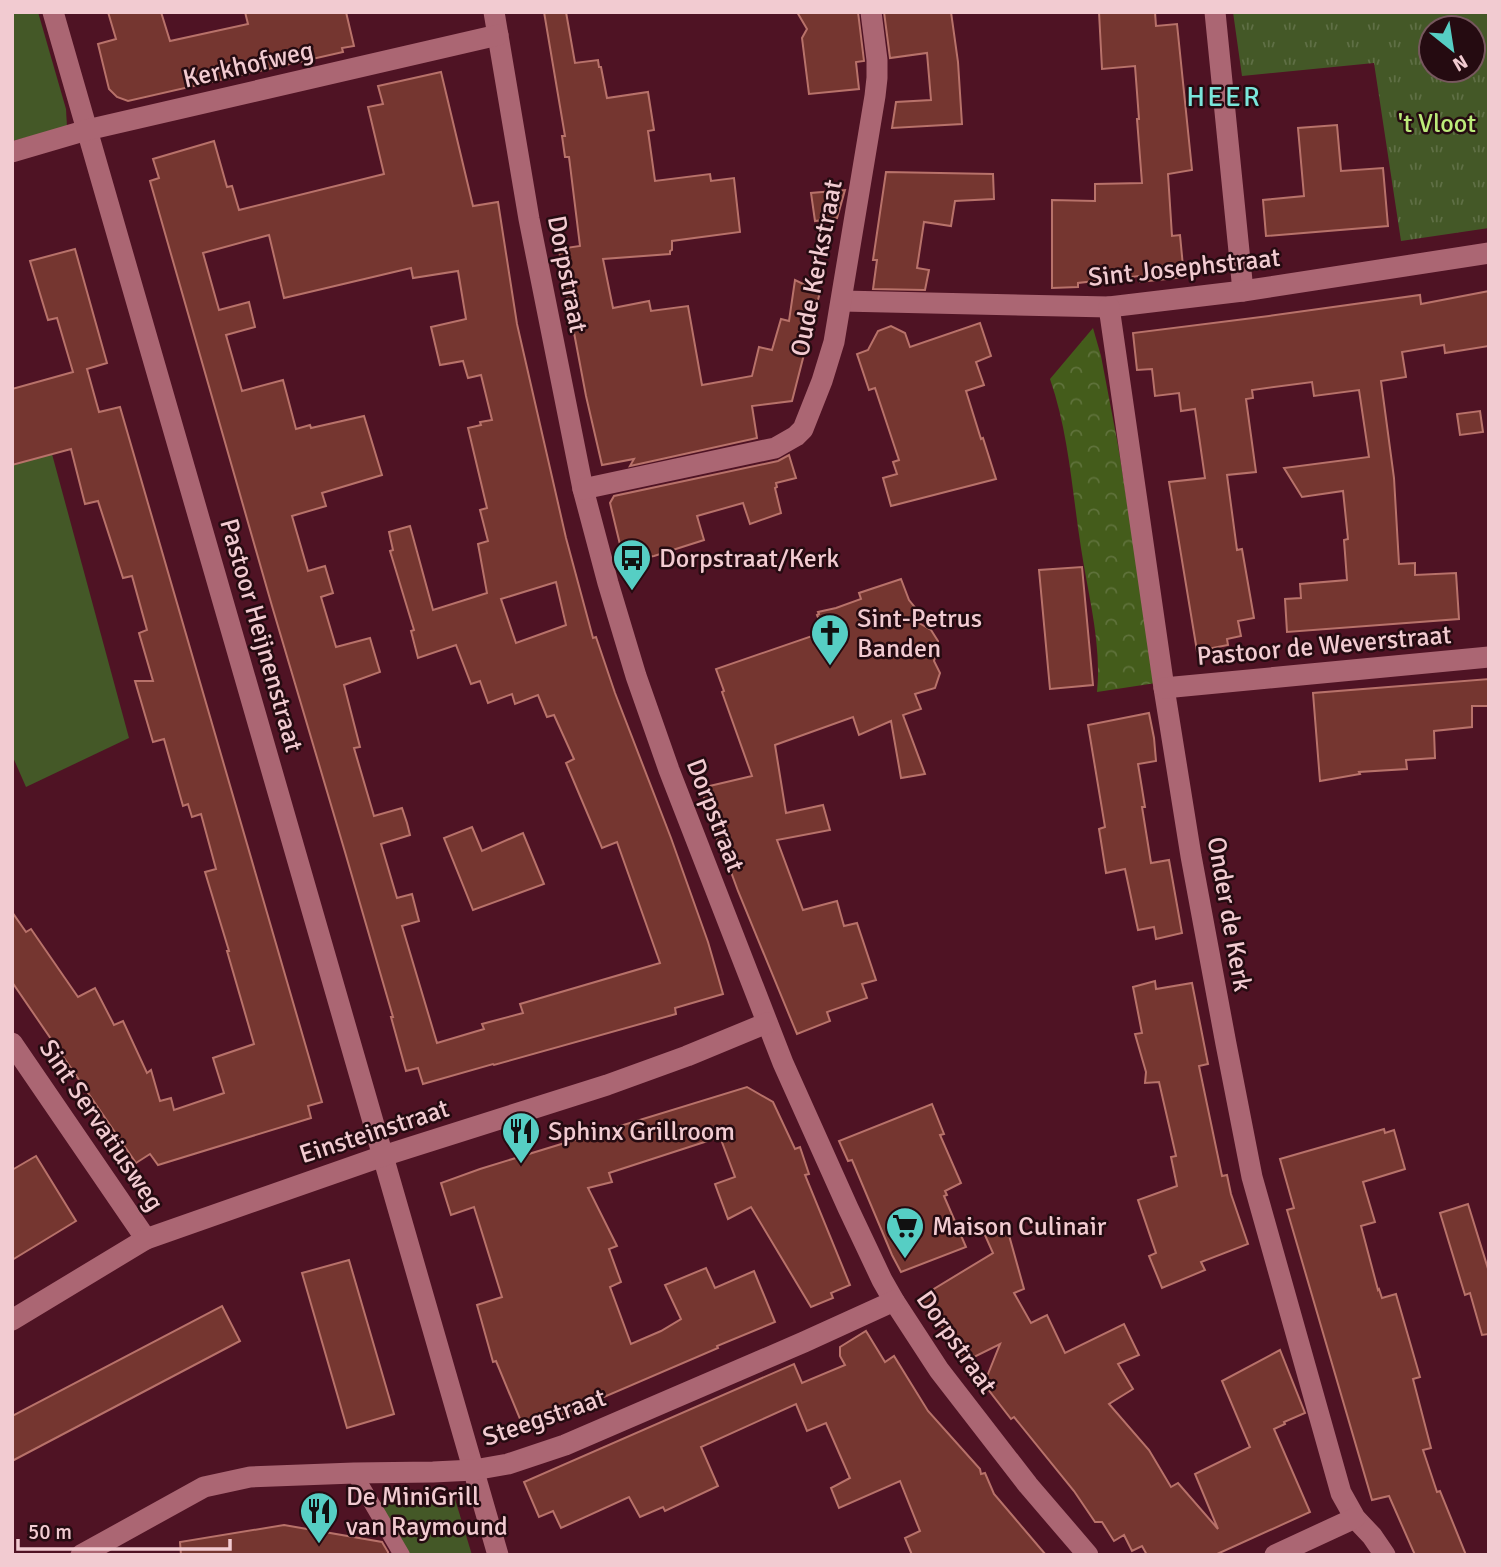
<svg xmlns="http://www.w3.org/2000/svg" width="1501" height="1567" viewBox="0 0 1501 1567" font-family="Signika,sans-serif">
	<defs>
		<pattern id="forest-crowns" width="20" height="18" patternUnits="userSpaceOnUse" patternTransform="scale(1.75)"><rect width="20" height="18" fill="#445c1b"/><path d="M2 6a3 3 0 1 1 6 0M12 15a3 3 0 1 1 6 0" fill="none" stroke="#5f723b"/></pattern>
		<pattern id="park-tufts" width="24" height="20" patternUnits="userSpaceOnUse" patternTransform="scale(1.75)"><rect width="24" height="20" fill="#445827"/><path d="M3 7l-1-3M5 7V3M7 7l1-3M15 17l-1-3M17 17v-4M19 17l1-3" fill="none" stroke="#5f6f45"/></pattern>
	</defs>
	<rect width="100%" height="100%" fill="#4f1324"/>
	<g fill="#445827">
		<path d="M12 12H38L66 109 67 127 12 141Z"/>
		<path d="M52 454 129 738 26 787 12 755V464Z"/>
		<path d="M436 1495 455 1499 472 1555H409L379 1502Z"/>
	</g>
	<path fill="url(#forest-crowns)" d="M1093 328 1101 356 1118 445 1156 683 1097 692C1102 644 1088 595 1081 548 1072 491 1069 434 1050 379Z"/>
	<path fill="url(#park-tufts)" fill-rule="evenodd" d="M1233 12H1489V228L1401 241 1374 63 1242 76ZM1431 28H1473V70H1431Z"/>
	<g fill="#753630" stroke="#b8726a" stroke-width="2" fill-rule="evenodd">
		<path d="M108 12H161L170 41 248 24 245 12H346L354 46 342 48 343 52 128 101 117 97 109 89 98 44 116 39Z"/>
		<path d="M544 12H566L575 63 598 60 599 67H601L607 98 648 92 654 130 648 131 655 181 710 174 711 181 734 178 740 232 672 241V250L670 251V254L603 259 613 308 649 301 651 311 688 306 702 385 752 376 759 347 772 350 781 319 789 321 795 280 820 292 792 401 752 406 757 438 630 466 634 459 602 465 586 396 561 264 559 249 580 246 569 157H565L562 136H565Z"/>
		<path d="M797 12H858L864 61 856 62 859 89 809 94 802 38 807 29Z"/>
		<path d="M884 12H951L958 62 962 124 892 128 896 102 931 100 927 53 890 58Z"/>
		<path d="M1099 12H1155L1156 26 1177 24 1192 170 1168 174 1172 236 1180 235 1184 277 1140 282 1139 276 1078 283V287L1052 288V200L1095 201V184L1142 183 1137 119H1139L1135 66 1102 69Z"/>
		<path d="M441 72 473 206 498 202 517 324 566 538 593 638 596 637 615 693 671 838 708 942 723 994 675 1008 676 1014 494 1065 493 1064 423 1084 418 1068 406 1071 391 1017H393L345 852 272 606 150 181 159 178 153 159 214 141 227 187 232 186 239 210 384 174 368 107 383 104 378 86ZM269 235 284 298 411 268 413 278 458 271 466 319 431 327 440 365 463 361 468 378 481 375 492 420 480 422 481 425 468 428 487 508 480 510 488 541 478 544 487 593 433 610 410 526 389 532 393 550 390 551 414 630 411 631 418 658 456 645 471 684 480 681 488 703 512 694 515 704 538 695 547 717 554 715 574 759 566 763 602 848 617 842 660 963 520 1004 523 1013 482 1024 484 1029 437 1043 402 926 419 921 412 894 397 898 381 844 410 835 407 823 402 808 374 816 354 748 360 747 344 685 380 672 370 638 336 647 321 597 333 593 325 566 308 571 292 516 326 506 322 493 382 475 364 416 311 428 310 425 296 429 283 380 242 391 226 335 255 327 249 302 219 310 203 253ZM556 582 566 625 516 643 501 599Z"/>
		<path d="M1337 125 1341 171 1383 168 1388 226 1266 236 1263 200 1304 196 1298 128Z"/>
		<path d="M886 172 993 174 994 199 955 201 951 226 924 222 917 268 929 270 925 290 873 289 877 260H873Z"/>
		<path d="M845 190 837 218 815 221 811 193Z"/>
		<path d="M75 249 107 363 87 369 99 412 120 407 322 1102 308 1106 311 1118 158 1165 150 1154 136 1163 12 982V912L26 932 31 929 78 997 95 988 114 1025 123 1021 147 1073 151 1070 160 1101 171 1098 174 1110 224 1093 213 1058 254 1044 227 951H229L205 872 216 869 201 814 192 817 188 804 183 806 164 739 153 742 135 681H153L139 633 147 630 132 576 123 578 98 501 85 504 71 449 12 465V389L73 372 57 318 48 320 30 261Z"/>
		<path d="M1489 291V346L1445 353 1444 345 1402 352 1406 377 1381 381 1394 478 1399 564 1415 563V575L1456 573 1459 619 1287 632 1285 599 1301 598 1300 584 1347 580 1344 540 1348 539 1343 491 1302 497 1284 468 1369 457 1359 390 1314 396 1312 382 1252 390 1253 398 1246 399 1256 472 1227 475 1237 550 1242 549 1254 618 1238 621 1241 636 1227 639 1228 645 1197 651 1169 482 1205 478 1195 409 1181 411 1179 393 1155 396 1152 369 1137 370 1133 333 1269 316 1420 295 1421 304Z"/>
		<path d="M980 323 991 356 976 362 984 385 966 391 981 439 983 438 996 479 891 506 883 478 897 474 893 462 899 460 875 388 869 390 857 354 868 350 878 331 891 326 905 333 910 347Z"/>
		<path d="M1480 411 1483 432 1460 435 1457 414Z"/>
		<path d="M789 455 796 478 776 483 777 487 775 488 781 513 750 524 743 503 697 516 704 540 654 556 624 561 610 503 614 496 778 461Z"/>
		<path d="M1082 567 1093 685 1050 689 1039 570Z"/>
		<path d="M901 579 909 600 917 610 919 623 931 630 938 641V647L934 661 940 673 935 688 915 694 921 709 903 715 925 774 901 778 891 721 859 735 853 717 775 745 786 813 823 805 830 830 777 840 803 910 837 901 844 926 857 923 876 980 862 984 867 998 827 1012 830 1021 797 1034 738 891 724 853 722 854 701 788 752 776 722 692 724 691 716 669 824 632 817 615 819 614 818 612 836 608 861 599 859 593Z"/>
		<path d="M1489 679V706H1472V727L1434 731 1435 758 1406 760 1407 769 1359 772 1360 774 1320 781 1313 693Z"/>
		<path d="M1149 713 1154 738 1156 761 1138 764 1145 807H1142L1151 863 1169 860 1182 933 1156 939 1154 927 1138 930 1125 869 1106 873 1099 829 1105 827 1088 725Z"/>
		<path d="M472 827 482 851 523 833 544 884 473 910 444 838Z"/>
		<path d="M1155 981 1156 989 1192 983 1208 1064 1199 1066 1222 1176 1227 1175 1231 1194 1248 1244 1201 1262 1205 1270 1162 1288 1149 1256 1156 1253 1138 1200 1177 1186 1171 1157 1176 1156 1159 1082 1145 1083 1146 1072 1135 1034 1142 1033 1133 987Z"/>
		<path d="M747 1087 773 1102 795 1149 800 1147 809 1174 805 1175 850 1285 831 1293 833 1298 811 1307 751 1207 728 1219 715 1184 735 1177 720 1137 609 1173 612 1182 588 1188 617 1246 609 1249 621 1282 610 1287 631 1344 661 1331 681 1319 665 1285 706 1268 715 1288 754 1271 775 1322 717 1346 718 1348 525 1431 496 1361 493 1362 477 1305 502 1297 474 1207 451 1215 441 1183 480 1169Z"/>
		<path d="M932 1104 944 1134 940 1135 961 1183 945 1191 947 1195 944 1196 966 1247 901 1272 892 1255 852 1160 848 1161 839 1141Z"/>
		<path d="M1384 1129 1385 1133 1394 1130 1405 1169 1363 1182 1375 1222 1361 1226 1378 1290 1379 1289 1382 1298 1396 1294 1420 1377 1413 1379 1431 1448 1423 1450 1437 1492 1440 1491 1466 1555H1415L1389 1496 1372 1500 1287 1210 1294 1208 1280 1159Z"/>
		<path d="M36 1156 76 1221 12 1260V1170Z"/>
		<path d="M1468 1204 1489 1272V1334L1482 1335 1470 1293 1465 1295 1440 1213Z"/>
		<path d="M1007 1228 1024 1289 1014 1293 1031 1323 1047 1315 1065 1353 1124 1324 1139 1355 1118 1364 1133 1389 1109 1404 1149 1450 1171 1487 1178 1483 1218 1529 1195 1474 1250 1447 1222 1381 1280 1350 1305 1413 1284 1422 1285 1424 1274 1429 1310 1512 1215 1555H1147L1142 1546 1132 1551 1124 1535 1114 1541 1102 1522H1095L1074 1491 1014 1417 1011 1419 984 1384 1000 1344 966 1361 950 1337 919 1298 993 1253 984 1233Z"/>
		<path d="M349 1260 394 1414 347 1428 302 1273Z"/>
		<path d="M222 1306 240 1341 12 1461V1416Z"/>
		<path d="M866 1331 885 1362 894 1356 928 1411 980 1469 981 1474 985 1473 994 1494 1046 1555H912L905 1538 920 1531 900 1481 839 1508 831 1488 850 1478 826 1423 807 1431 796 1404 701 1447 718 1486 665 1511 663 1507 640 1517 629 1497 561 1528 553 1511 539 1517 524 1482 794 1364 802 1383 845 1365 840 1356V1347Z"/>
		<path d="M284 1525 382 1542 388 1552V1555H181L180 1542Z"/>
	</g>
	<g fill="none" stroke-linecap="round" stroke-linejoin="round">
		<path stroke="#ab6673" stroke-width="16" d="M354 1473 402 1555"/>
		<g stroke="#ab6673" stroke-width="21">
			<path d="M53 12 498 1555"/>
			<path d="M494 12 529 219 583 489 608 583 636 676 669 770 783 1063 848 1208 882 1280 894 1301 939 1370 1028 1485 1088 1555"/>
			<path d="M1215 12 1243 291"/>
			<path d="M12 152 87 130 498 35"/>
			<path d="M842 301 1109 307 1243 291 1489 253"/>
			<path d="M1109 307 1164 688 1191 856 1226 1044 1252 1177 1341 1493 1355 1518 1372 1536 1385 1555"/>
			<path d="M583 489 775 448 796 436 803 429 822 381 834 342 875 96 877 78V60L871 12"/>
			<path d="M1164 688 1489 657"/>
			<path d="M12 1043 146 1239"/>
			<path d="M12 1320 146 1239 383 1156 607 1085 687 1056 767 1023"/>
			<path d="M81 1555 204 1487 250 1477 354 1473 433 1472 474 1470 508 1464 565 1445 804 1342 894 1301"/>
			<path d="M1275 1555 1355 1518"/>
		</g>
	</g>
	<defs>
		<symbol id="bus-pin" viewBox="-11 -11 22 30"><path d="M0 17L-7.5 6A9.5 9.5 0 1 1 7.5 6Z" fill="#56cec4" stroke="#250b11"/><path d="M-5-6H5V4H4V6H2V4H-2V6H-4V4H-5ZM-3.5-4V0h7V-4ZM-3.5 1.2v1.5H-2V1.2ZM2 1.2v1.5H3.5V1.2Z" fill="#111"/></symbol>
		<symbol id="church-pin" viewBox="-11 -11 22 30"><path d="M0 17L-7.5 6A9.5 9.5 0 1 1 7.5 6Z" fill="#56cec4" stroke="#250b11"/><path d="M-1.2-6h2.4v3.5h3.3v2.4h-3.3V6h-2.4V-.1h-3.3v-2.4h3.3Z" fill="#111"/></symbol>
		<symbol id="restaurant-pin" viewBox="-11 -11 22 30"><path d="M0 17L-7.5 6A9.5 9.5 0 1 1 7.5 6Z" fill="#56cec4" stroke="#250b11"/><path d="M-5-6h1v4h1v-4h1v4h1v-4h1v5L-1.5 .5V6h-2V.5L-5-1ZM5-6V6H3V1.5H1.5Q1.5-4 5-6Z" fill="#111"/></symbol>
		<symbol id="supermarket-pin" viewBox="-11 -11 22 30"><path d="M0 17L-7.5 6A9.5 9.5 0 1 1 7.5 6Z" fill="#56cec4" stroke="#250b11"/><path d="M-6-5.5h2.5l.6 2H6L4.5 2H-2.5L-4.4-4H-6ZM-1.5 3.2a1.3 1.3 0 1 0 .1 0ZM3 3.2a1.3 1.3 0 1 0 .1 0Z" fill="#111"/></symbol>
	</defs>
	<g fill-rule="evenodd">
		<use href="#bus-pin" x="610" y="536" width="44" height="60"/>
		<use href="#church-pin" x="808" y="611" width="44" height="60"/>
		<use href="#restaurant-pin" x="499" y="1109" width="44" height="60"/>
		<use href="#supermarket-pin" x="883" y="1204" width="44" height="60"/>
		<use href="#restaurant-pin" x="297" y="1489" width="44" height="60"/>
	</g>
	<g text-anchor="middle" stroke-width="5" stroke-linejoin="round" paint-order="stroke">
		<g font-size="26" fill="#f2cbd1" stroke="#250b11">
			<text transform="translate(248 64) rotate(-13)" y="9">Kerkhofweg</text>
			<text transform="translate(1184 267) rotate(-6)" y="9">Sint Josephstraat</text>
			<text transform="translate(816 268) rotate(-79)" y="9">Oude Kerkstraat</text>
			<text transform="translate(568 274) rotate(79)" y="9">Dorpstraat</text>
			<text transform="translate(262 635) rotate(74)" y="9">Pastoor Heijnenstraat</text>
			<text transform="translate(1324 645) rotate(-5)" y="9">Pastoor de Weverstraat</text>
			<text transform="translate(716 815) rotate(69)" y="9">Dorpstraat</text>
			<text transform="translate(1230 914) rotate(80)" y="9">Onder de Kerk</text>
			<text transform="translate(102 1125) rotate(56)" y="9">Sint Servatiusweg</text>
			<text transform="translate(374 1131) rotate(-18)" y="9">Einsteinstraat</text>
			<text transform="translate(957 1342) rotate(55)" y="9">Dorpstraat</text>
			<text transform="translate(544 1417) rotate(-19)" y="9">Steegstraat</text>
		</g>
		<g font-size="26" fill="#bceb7a" stroke="#250b11">
			<text x="1437" y="132">'t Vloot</text>
		</g>
		<g font-size="26" fill="#f2cbd1" stroke="#250b11" text-anchor="start">
			<text x="659" y="567">Dorpstraat/Kerk</text>
			<text x="857" y="627">Sint-Petrus<tspan x="857" dy="30">Banden</tspan></text>
			<text x="548" y="1140">Sphinx Grillroom</text>
			<text x="932" y="1235">Maison Culinair</text>
			<text x="346" y="1505">De MiniGrill<tspan x="346" dy="30">van Raymound</tspan></text>
		</g>
		<g font-size="28" letter-spacing="2" fill="#7ae5db" stroke="#250b11">
			<text x="1224" y="106">HEER</text>
		</g>
	</g>
	<rect width="1501" height="1567" fill="none" stroke="#f2cbd1" stroke-width="28"/>
	<g transform="translate(1452 49) rotate(150)"><circle r="33" fill="#250b11" stroke="#77585e" stroke-width="2"/>
	<path d="M0-5L12 26L0 18L-12 26Z" fill="#56cec4"/>
	<text y="-10" font-size="19" font-weight="bold" text-anchor="middle" fill="#f2cbd1">N</text>
	</g>
	<path d="M18 1539v10h212v-10" fill="none" stroke="#f2cbd1" stroke-width="3.5"/>
	<text x="28" y="1539" font-size="21" fill="#f2cbd1" stroke="#250b11" stroke-width="5" paint-order="stroke">50 m</text>
</svg>
